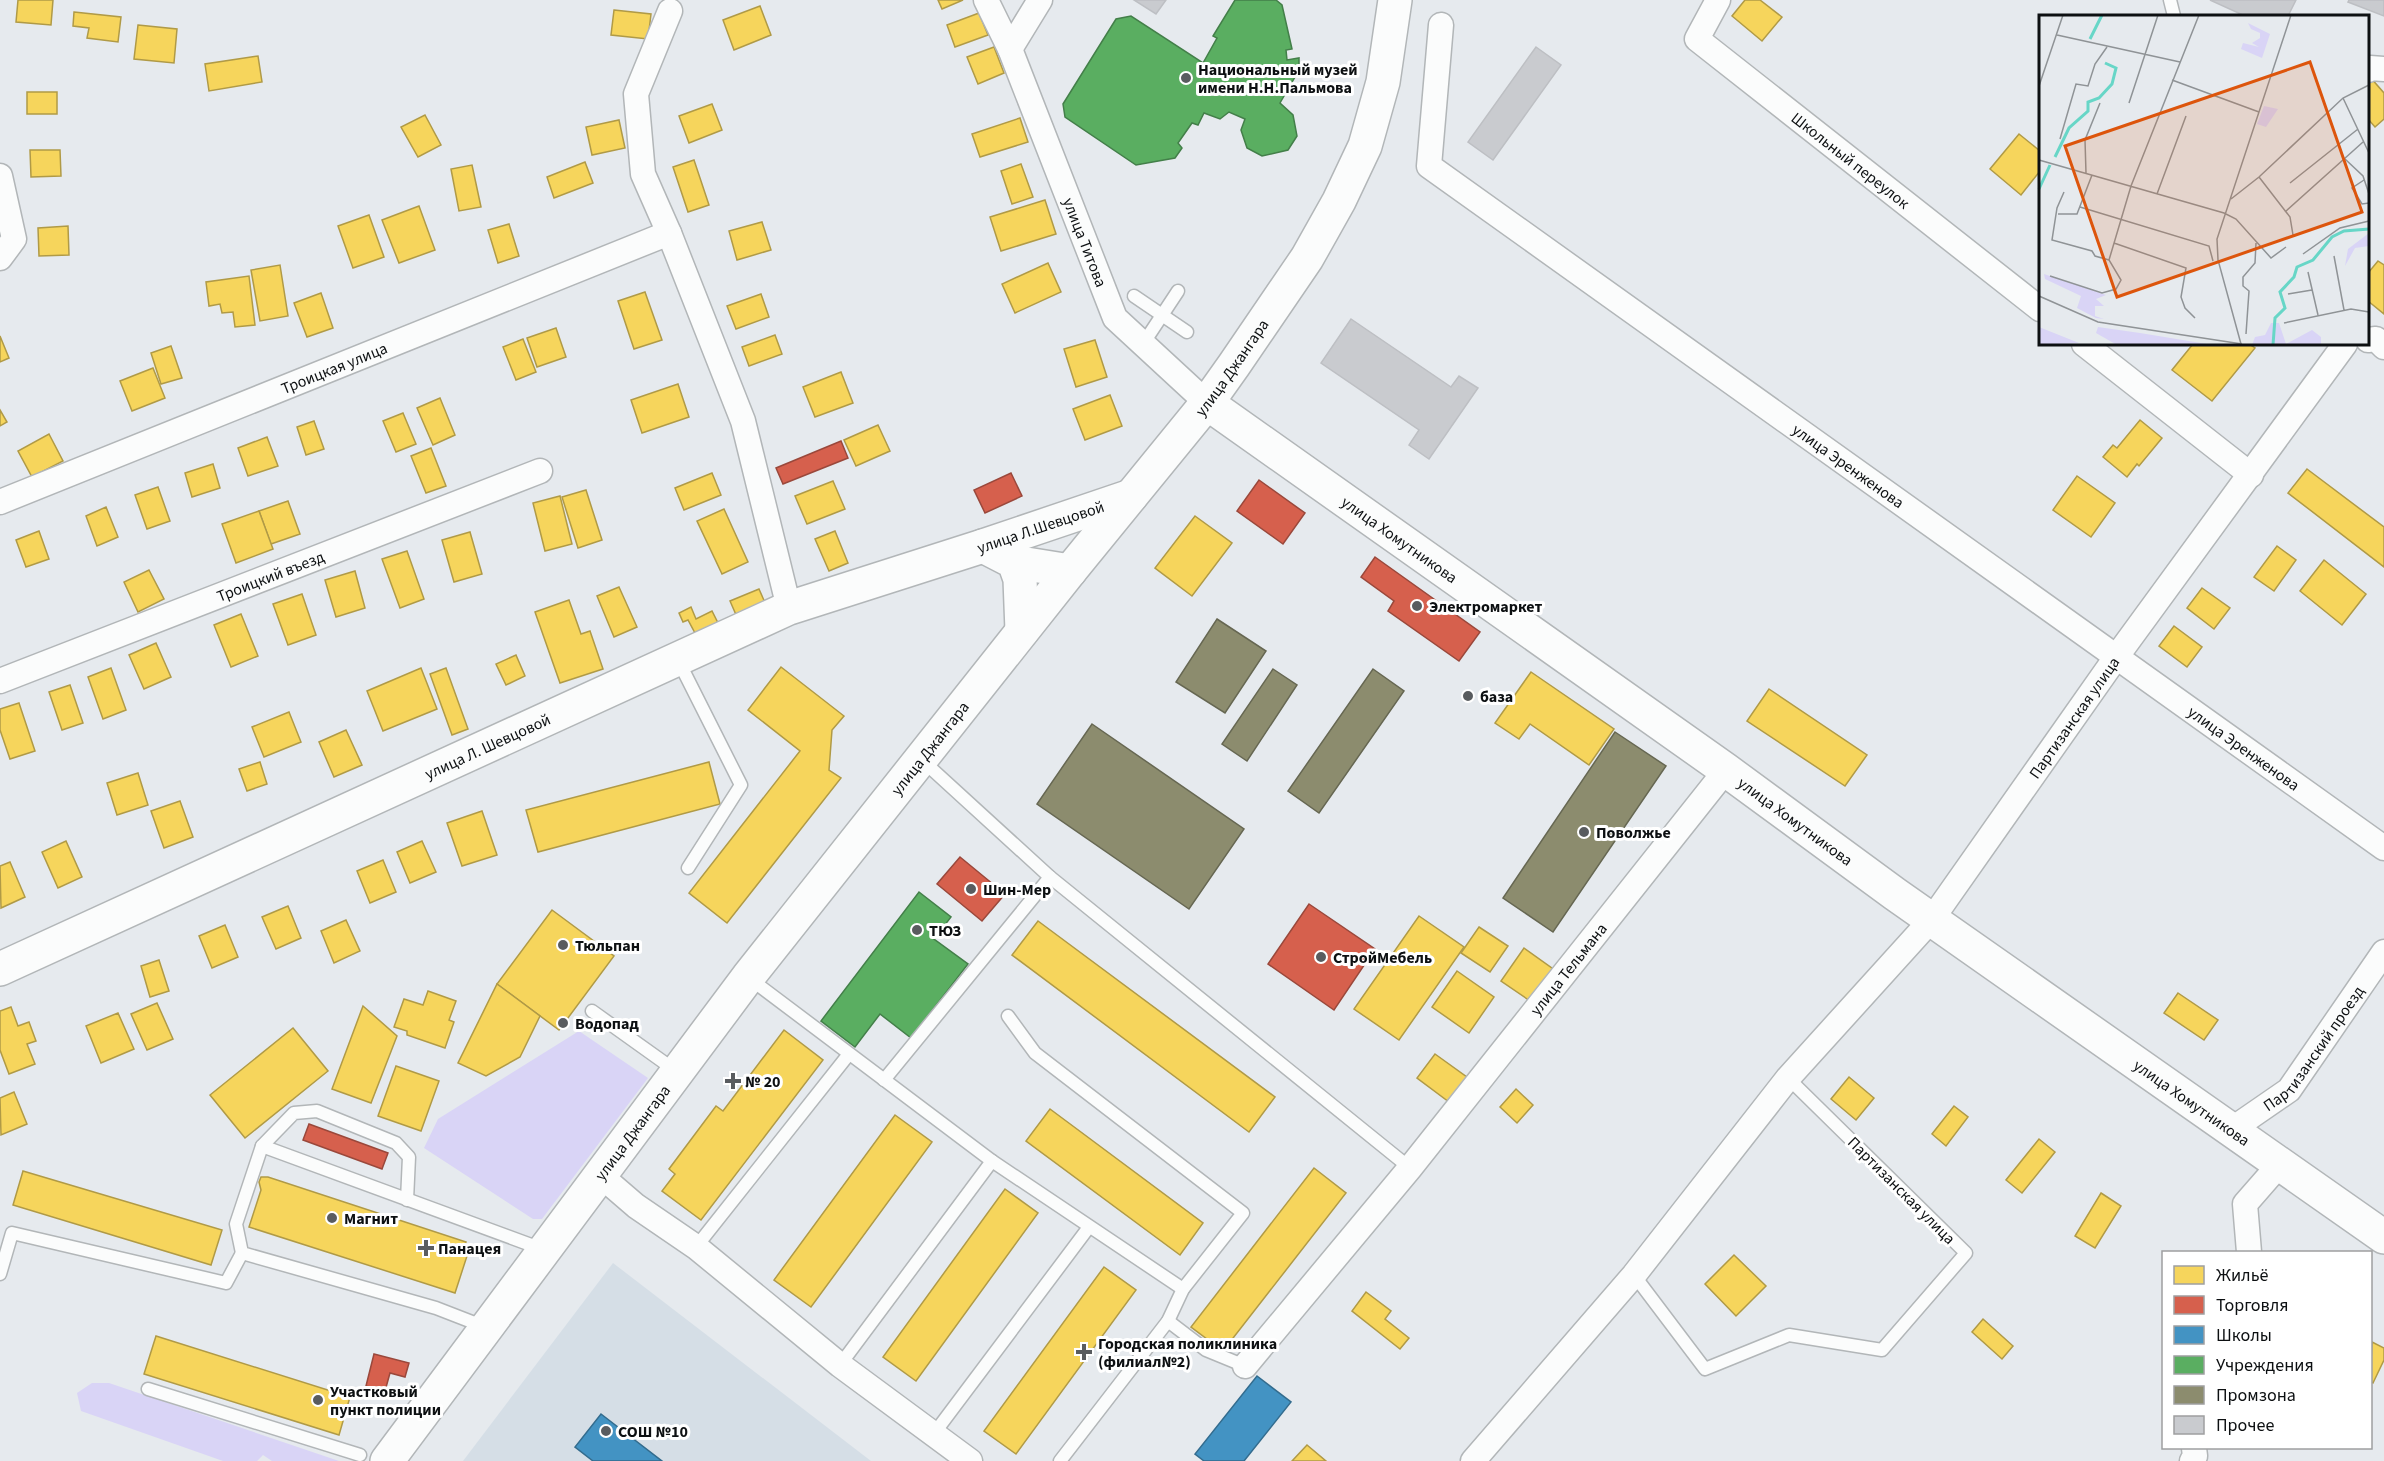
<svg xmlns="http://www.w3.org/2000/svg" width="2384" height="1461" viewBox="0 0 2384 1461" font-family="'Source Sans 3',sans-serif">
	<rect width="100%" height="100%" fill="#e6eaee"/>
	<path fill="#d5dee6" d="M613 1263 871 1461H463Z"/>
	<g fill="#d9d4f6">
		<path d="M579 1031 648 1078 542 1219H533L424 1148 438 1119Z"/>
		<path d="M92 1383H109L339 1461H272L263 1455 257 1461H223L81 1411 77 1393Z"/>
	</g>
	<g fill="#f6d55c" stroke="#b09a46" stroke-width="1.5">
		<path d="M18 0H53L51 25 16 22Z"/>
		<path d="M938 0H963L942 9Z"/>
		<path d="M1745 0H1760L1782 17 1762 41 1732 16Z"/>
		<path d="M760 6 771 35 734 50 723 20Z"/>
		<path d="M614 10 651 14 648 39 611 35Z"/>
		<path d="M74 12 121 17 118 42 87 38 89 28 73 26Z"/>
		<path d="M979 13 988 35 955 47 947 25Z"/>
		<path d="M138 25 177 29 174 63 134 59Z"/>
		<path d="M994 47 1004 73 978 84 967 57Z"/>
		<path d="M258 56 262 82 209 91 205 64Z"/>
		<path d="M2370 77 2384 93V119L2375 127 2368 119V79Z"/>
		<rect x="27" y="92" width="30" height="22"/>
		<path d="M712 104 722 130 689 143 679 116Z"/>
		<path d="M425 115 441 145 418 157 401 127Z"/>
		<path d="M1020 118 1028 142 980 157 972 134Z"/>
		<path d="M619 120 625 148 592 155 586 127Z"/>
		<path d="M2019 134 2040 151V171L2021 195 1990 169Z"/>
		<path d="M30 150H60L61 176 31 177Z"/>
		<path d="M694 160 709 205 688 212 673 167Z"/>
		<path d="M585 162 593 183 554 198 547 177Z"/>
		<path d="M1021 164 1033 197 1012 204 1001 171Z"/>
		<path d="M472 165 481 207 459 211 451 169Z"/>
		<path d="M1045 200 1056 234 1001 251 990 217Z"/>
		<path d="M419 206 435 250 399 263 382 220Z"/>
		<path d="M369 215 384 257 353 268 338 226Z"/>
		<path d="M762 222 771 250 737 260 729 231Z"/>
		<path d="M509 224 519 256 498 263 488 230Z"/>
		<path d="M68 226 69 255 39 256 38 228Z"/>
		<path d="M2378 261 2384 265V314L2368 301V273Z"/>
		<path d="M1048 263 1061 292 1015 313 1002 284Z"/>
		<path d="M280 265 288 316 260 321 251 270Z"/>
		<path d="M249 276 255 325 235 327 233 312 222 313 220 304 209 306 206 282Z"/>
		<path d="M645 292 662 340 634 349 618 301Z"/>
		<path d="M321 293 333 328 307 337 294 303Z"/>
		<path d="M761 294 769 317 736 329 727 306Z"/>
		<path d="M556 328 566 357 537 367 527 338Z"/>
		<path d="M775 335 782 354 749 366 742 347Z"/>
		<path d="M0 336 9 358 0 362Z"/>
		<path d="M523 339 536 372 516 380 503 347Z"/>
		<path d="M1095 340 1107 377 1076 387 1064 349Z"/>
		<path d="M2193 344H2249L2255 348 2212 401 2172 370Z"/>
		<path d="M171 346 182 378 161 384 151 353Z"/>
		<path d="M153 368 165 398 132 411 120 381Z"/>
		<path d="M841 372 853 403 815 417 803 387Z"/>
		<path d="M678 384 689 417 642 433 631 400Z"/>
		<path d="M1110 395 1122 426 1085 440 1073 409Z"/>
		<path d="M440 398 455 435 433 445 417 408Z"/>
		<path d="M0 410 7 422 0 426Z"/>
		<path d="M403 413 416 444 396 452 383 421Z"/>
		<path d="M2140 420 2162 438 2139 466 2137 464 2127 477 2103 457 2113 445 2117 448Z"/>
		<path d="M314 421 324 449 306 455 297 427Z"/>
		<path d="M878 425 890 451 856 466 844 440Z"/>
		<path d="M49 434 63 461 32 477 18 451Z"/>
		<path d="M267 437 278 466 248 476 238 448Z"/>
		<path d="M431 448 446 486 426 493 411 456Z"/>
		<path d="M213 464 220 488 192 497 185 473Z"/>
		<path d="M2307 469 2384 527V567L2288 493Z"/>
		<path d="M712 473 721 495 684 510 675 488Z"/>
		<path d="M2077 476 2115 503 2091 537 2053 510Z"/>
		<path d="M833 481 845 509 807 524 795 496Z"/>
		<path d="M158 487 170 521 147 529 135 495Z"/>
		<path d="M586 490 602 540 578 548 562 497Z"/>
		<path d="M560 496 572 544 545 551 533 503Z"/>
		<path d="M288 501 300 534 271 544 259 511Z"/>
		<path d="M106 507 118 537 97 546 86 516Z"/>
		<path d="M724 509 748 562 722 574 697 521Z"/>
		<path d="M259 511 273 549 236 563 222 524Z"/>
		<path d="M1195 516 1232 543 1192 596 1155 568Z"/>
		<path d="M39 531 49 559 26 567 16 540Z"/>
		<path d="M835 531 848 563 829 571 815 539Z"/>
		<path d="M470 532 482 574 454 582 442 540Z"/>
		<path d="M2277 546 2296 560 2274 591 2254 577Z"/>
		<path d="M407 551 424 599 400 608 382 559Z"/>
		<path d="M2324 560 2366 594 2342 625 2300 591Z"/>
		<path d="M149 570 164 599 138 612 124 582Z"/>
		<path d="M355 571 365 608 336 617 325 580Z"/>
		<path d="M619 587 637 627 614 637 597 596Z"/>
		<path d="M2202 588 2230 608 2214 629 2187 608Z"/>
		<path d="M759 589 766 605 737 617 730 601Z"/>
		<path d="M302 594 316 635 288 645 273 604Z"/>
		<path d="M569 600 581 634 590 631 603 669 560 683 535 612Z"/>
		<path d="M691 607 696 619 712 611 718 623 695 633 688 620 683 622 679 613Z"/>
		<path d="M241 614 258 656 231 667 214 625Z"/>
		<path d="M2174 626 2202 647 2187 667 2159 646Z"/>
		<path d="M156 643 171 677 144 689 129 655Z"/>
		<path d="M516 655 525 676 506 685 496 664Z"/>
		<path d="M781 667 844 716 832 730 829 770 841 778 727 923 689 893 800 751 748 710Z"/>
		<path d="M111 668 126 710 103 719 88 677Z"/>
		<path d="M421 668 437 709 383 731 367 691Z"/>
		<path d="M446 668 468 729 452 735 430 674Z"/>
		<path d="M1531 672 1614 729 1589 765 1530 724 1519 739 1495 723Z"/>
		<path d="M70 685 83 723 62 730 49 692Z"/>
		<path d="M1769 689 1867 755 1845 786 1747 721Z"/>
		<path d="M19 703 35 751 10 759 0 730V709Z"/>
		<path d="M289 712 301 742 264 757 252 727Z"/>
		<path d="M346 730 362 765 334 777 319 742Z"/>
		<path d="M260 762 267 784 247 791 239 769Z"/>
		<path d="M709 762 720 804 538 852 526 810Z"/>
		<path d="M138 773 148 805 117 815 107 783Z"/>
		<path d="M180 801 193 837 164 848 151 811Z"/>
		<path d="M482 811 497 855 462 866 447 823Z"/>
		<path d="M66 841 82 877 58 888 42 852Z"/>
		<path d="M422 841 436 872 410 883 397 852Z"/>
		<path d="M383 860 396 892 370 903 357 871Z"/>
		<path d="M10 862 25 897 1 908 0 866Z"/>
		<path d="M288 906 301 938 276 949 262 917Z"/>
		<path d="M552 910 614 956 559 1030 497 984Z"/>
		<path d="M1419 916 1464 947 1399 1040 1354 1009Z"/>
		<path d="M346 920 360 951 334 963 321 931Z"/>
		<path d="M1038 921 1275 1097 1249 1132 1012 955Z"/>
		<path d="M225 925 238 957 212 968 199 936Z"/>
		<path d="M1479 927 1508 946 1490 972 1461 953Z"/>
		<path d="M1524 948 1556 971 1533 1003 1501 981Z"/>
		<path d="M159 960 169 991 150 997 141 966Z"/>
		<path d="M1457 971 1494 997 1469 1033 1432 1007Z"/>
		<path d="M497 984 540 1016 520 1057 486 1076 458 1063Z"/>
		<path d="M428 991 456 1001 449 1020 454 1022 445 1048 407 1035V1031L394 1027 404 999 423 1005Z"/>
		<path d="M2178 993 2218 1020 2204 1040 2164 1013Z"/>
		<path d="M157 1003 173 1039 147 1050 131 1014Z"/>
		<path d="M363 1006 397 1036 371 1103 332 1089Z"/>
		<path d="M11 1007 18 1026 29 1022 36 1041 27 1044 35 1064 9 1074 0 1050V1011Z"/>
		<path d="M118 1013 134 1049 101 1063 86 1026Z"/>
		<path d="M293 1028 328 1071 245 1138 210 1095Z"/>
		<path d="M784 1030 823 1060 701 1220 662 1191 675 1174 669 1169 716 1106 723 1111Z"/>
		<path d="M1435 1054 1471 1080 1453 1105 1417 1078Z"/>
		<path d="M396 1066 439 1081 421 1131 378 1116Z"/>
		<path d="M1849 1077 1874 1098 1856 1120 1831 1099Z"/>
		<path d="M1516 1089 1533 1105 1517 1123 1500 1107Z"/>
		<path d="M14 1092 27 1124 1 1135 0 1098Z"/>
		<path d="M1954 1106 1968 1117 1946 1146 1932 1134Z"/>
		<path d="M1050 1109 1203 1223 1180 1255 1026 1141Z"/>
		<path d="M895 1115 932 1142 811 1307 774 1280Z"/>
		<path d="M2039 1139 2055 1152 2022 1193 2006 1180Z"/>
		<path d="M1314 1168 1346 1193 1223 1351 1191 1327Z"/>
		<path d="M23 1171 222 1230 211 1265 13 1205Z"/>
		<path d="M261 1177H268L466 1242 462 1254 467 1256 455 1293 249 1227 261 1190 259 1182Z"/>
		<path d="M1005 1189 1038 1213 916 1381 883 1357Z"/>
		<path d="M2101 1193 2121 1206 2095 1248 2075 1236Z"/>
		<path d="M1734 1255 1766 1286 1736 1316 1705 1284Z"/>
		<path d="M1104 1267 1136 1290 1016 1454 984 1431Z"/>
		<path d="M1366 1292 1391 1311 1385 1319 1409 1338 1400 1349 1352 1311Z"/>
		<path d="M1983 1319 2013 1346 2002 1359 1972 1332Z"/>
		<path d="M156 1336 350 1397 339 1435 144 1374Z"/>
		<path d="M2372 1342 2384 1348V1360L2373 1383 2370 1381Z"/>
		<path d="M1307 1445 1326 1461H1292Z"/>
	</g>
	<g fill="#d6604d" stroke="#9a483b" stroke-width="1.5">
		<path d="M841 441 848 458 783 484 776 468Z"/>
		<path d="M1011 473 1022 496 985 513 974 490Z"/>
		<path d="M1259 480 1305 513 1283 544 1237 511Z"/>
		<path d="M1375 557 1480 632 1459 661 1388 611 1394 601 1361 577Z"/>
		<path d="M960 857 1005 894 982 921 937 884Z"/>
		<path d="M1309 904 1375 949 1334 1010 1268 964Z"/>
		<path d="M309 1124 388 1153 382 1169 303 1140Z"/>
		<path d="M374 1354 409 1363 405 1377 390 1373 385 1391 366 1386Z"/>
	</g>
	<g fill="#4393c3" stroke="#336c8e" stroke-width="1.5">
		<path d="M1257 1376 1291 1402 1244 1461H1204L1195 1454Z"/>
		<path d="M601 1414 662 1461H593L575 1447Z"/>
	</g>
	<g fill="#5aae61" stroke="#437f49" stroke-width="1.5">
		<path d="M1235 0H1276L1282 5 1292 49 1286 50 1287 60 1299 58V70L1280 103 1293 115 1297 136 1288 150 1262 156 1247 148 1241 130 1245 119 1229 112 1220 119 1204 113 1198 125 1192 123 1178 143 1182 148 1175 158 1136 165 1065 117 1063 104 1116 19 1131 16 1203 63 1217 38 1213 36Z"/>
		<path d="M919 892 951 917 934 939 968 964 911 1038 880 1014 855 1047 821 1021Z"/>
	</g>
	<g fill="#8c8c6e" stroke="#666752" stroke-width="1.5">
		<path d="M1217 619 1266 651 1225 713 1176 682Z"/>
		<path d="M1273 669 1297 685 1247 761 1222 744Z"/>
		<path d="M1373 669 1404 691 1319 813 1288 791Z"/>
		<path d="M1092 724 1244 829 1189 909 1037 804Z"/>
		<path d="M1615 732 1666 766 1553 932 1503 898Z"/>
	</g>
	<g fill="#c9cbcf" stroke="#bdbfc3" stroke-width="1.5">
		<path d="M1134 0H1166L1156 14Z"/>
		<path d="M2210 0H2296L2288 16H2245Z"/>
		<path d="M2349 0H2384V16L2348 2Z"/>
		<path d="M1536 47 1561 65 1493 160 1468 142Z"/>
		<path d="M1351 319 1451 387 1459 376 1478 388 1429 459 1409 445 1419 430 1321 363Z"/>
	</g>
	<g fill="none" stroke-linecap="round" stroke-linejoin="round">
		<defs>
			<g id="lane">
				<path d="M2170 0 2174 16"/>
				<path d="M1134 296 1187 332"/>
				<path d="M1143 344 1178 291"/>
				<path d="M678 660 741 785 688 868"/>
				<path d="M923 761 1050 877 1410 1168"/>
				<path d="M749 978 992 1161 1183 1289"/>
				<path d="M592 1011 676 1071"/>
				<path d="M1008 1016 1035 1053 1243 1213 1183 1289 1168 1321 1060 1461"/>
				<path d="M884 1080 1050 877"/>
				<path d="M262 1146 542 1249"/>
				<path d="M407 1200 409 1157 396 1143 317 1111 294 1113 262 1146 236 1224 242 1253 436 1308 485 1327"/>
				<path d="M696 1247 849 1054"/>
				<path d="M0 1274 12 1233 226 1283 242 1253"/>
				<path d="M1634 1275 1705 1369 1789 1335 1882 1350 1966 1253 1788 1078"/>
				<path d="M1168 1321 1206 1350 1245 1366"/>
				<path d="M840 1365 992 1161"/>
				<path d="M148 1389 360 1455"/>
				<path d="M933 1435 1089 1227"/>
			</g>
			<g id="street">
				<path id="s1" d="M986 0 1010 49 1115 318 1207 403"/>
				<path id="s2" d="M1718 0 1697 39 2040 309"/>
				<path d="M670 11 636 94 643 174 669 233 743 421 789 608"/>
				<path id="s3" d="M1441 25 1429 166 2384 848"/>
				<path d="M1010 49 1040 0"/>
				<path d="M2368 70 2370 68 2384 69"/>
				<path d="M0 176 14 239 0 258"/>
				<path d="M2368 340 2376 339 2384 347"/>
				<path d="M2084 344 2251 475"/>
				<path id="s4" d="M0 502 669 233"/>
				<path id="s5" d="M0 681 540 471"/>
				<path id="s6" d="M2231 1130 2289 1090 2384 952"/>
				<path d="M600 1175 636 1206 696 1247 840 1365 970 1461"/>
				<path d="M2249 1252 2245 1204 2280 1164"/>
				<path id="s7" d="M1245 1366 1410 1168 1726 770"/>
				<path id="s8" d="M1473 1461 1634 1275 1788 1078 1932 919 2117 656 2345 344"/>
				<path d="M2192 1461 2195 1456 2194 1448"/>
			</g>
			<g id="secondary">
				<path id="s9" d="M1207 403 1726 770 1895 894 2384 1237"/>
				<path d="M983 546 1014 562 1020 579 1022 631"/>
				<path d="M1014 562 1070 571"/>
				<path id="s10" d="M0 969 789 608 983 546 1131 496"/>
			</g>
			<g id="primary">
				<path id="s11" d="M387 1461 748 977 1070 571 1207 403 1234 365 1307 258 1339 201 1365 146 1383 82 1395 0"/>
			</g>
		</defs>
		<use href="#lane" stroke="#b2b6b8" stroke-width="15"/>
		<use href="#street" stroke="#b2b6b8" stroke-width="27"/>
		<use href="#secondary" stroke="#b2b6b8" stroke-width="36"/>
		<use href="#primary" stroke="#b2b6b8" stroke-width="36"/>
		<use href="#lane" stroke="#fbfcfc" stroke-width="12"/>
		<use href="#street" stroke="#fbfcfc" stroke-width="24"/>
		<use href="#secondary" stroke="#fbfcfc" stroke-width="33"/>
		<use href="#primary" stroke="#fbfcfc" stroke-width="33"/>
	</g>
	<g fill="#595c5f" stroke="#fff" stroke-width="2">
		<circle cx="1186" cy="78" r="6"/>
		<circle cx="1417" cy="606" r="6"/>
		<circle cx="1468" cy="696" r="6"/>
		<circle cx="1584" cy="832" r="6"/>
		<circle cx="971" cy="889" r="6"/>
		<circle cx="917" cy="930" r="6"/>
		<circle cx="563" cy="945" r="6"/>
		<circle cx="1321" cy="957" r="6"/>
		<circle cx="563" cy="1023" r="6"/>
		<path d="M730 1072h6v6h6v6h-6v6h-6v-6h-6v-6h6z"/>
		<circle cx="332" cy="1218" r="6"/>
		<path d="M423 1239h6v6h6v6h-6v6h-6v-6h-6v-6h6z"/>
		<path d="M1081 1343h6v6h6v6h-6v6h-6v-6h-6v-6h6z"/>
		<circle cx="318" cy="1400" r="6"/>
		<circle cx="606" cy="1431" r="6"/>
	</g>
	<g text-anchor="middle" stroke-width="6" stroke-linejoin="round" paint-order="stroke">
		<g font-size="16" font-weight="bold" fill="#0d1012" stroke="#fff" text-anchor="start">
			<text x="1198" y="75">Национальный музей<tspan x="1198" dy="18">имени Н.Н.Пальмова</tspan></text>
			<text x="1429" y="612">Электромаркет</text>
			<text x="1480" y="702">база</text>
			<text x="1596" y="838">Поволжье</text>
			<text x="983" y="895">Шин-Мер</text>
			<text x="929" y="936">ТЮЗ</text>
			<text x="575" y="951">Тюльпан</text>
			<text x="1333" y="963">СтройМебель</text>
			<text x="575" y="1029">Водопад</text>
			<text x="745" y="1087">№ 20</text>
			<text x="344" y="1224">Магнит</text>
			<text x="438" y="1254">Панацея</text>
			<text x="1098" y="1349">Городская поликлиника<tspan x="1098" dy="18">(филиал№2)</tspan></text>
			<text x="330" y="1397">Участковый<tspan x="330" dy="18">пункт полиции</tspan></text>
			<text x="618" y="1437">СОШ №10</text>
		</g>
		<g font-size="16" fill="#0d1012" stroke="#fff">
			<text dy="6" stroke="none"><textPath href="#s2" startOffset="240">Школьный переулок</textPath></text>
			<text dy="6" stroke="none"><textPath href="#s1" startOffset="262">улица Титова</textPath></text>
			<text dy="6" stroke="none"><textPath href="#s11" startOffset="1382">улица Джангара</textPath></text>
			<text dy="6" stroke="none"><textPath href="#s4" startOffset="360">Троицкая улица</textPath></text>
			<text dy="6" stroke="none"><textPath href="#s3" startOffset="657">улица Эренженова</textPath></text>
			<text dy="6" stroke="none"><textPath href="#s10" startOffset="1132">улица Л.Шевцовой</textPath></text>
			<text dy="6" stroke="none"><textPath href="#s9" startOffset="236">улица Хомутникова</textPath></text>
			<text dy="6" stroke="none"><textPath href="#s5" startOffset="290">Троицкий въезд</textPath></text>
			<text dy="6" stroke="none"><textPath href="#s8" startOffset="957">Партизанская улица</textPath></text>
			<text dy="6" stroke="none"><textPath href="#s10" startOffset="536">улица Л. Шевцовой</textPath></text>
			<text dy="6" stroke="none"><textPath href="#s3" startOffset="1143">улица Эренженова</textPath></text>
			<text dy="6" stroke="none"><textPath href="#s11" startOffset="896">улица Джангара</textPath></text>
			<text dy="6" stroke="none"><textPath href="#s9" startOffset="722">улица Хомутникова</textPath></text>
			<text dy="6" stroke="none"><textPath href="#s7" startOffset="512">улица Тельмана</textPath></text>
			<text dy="6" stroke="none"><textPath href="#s6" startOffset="118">Партизанский проезд</textPath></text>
			<text dy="6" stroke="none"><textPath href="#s9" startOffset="1208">улица Хомутникова</textPath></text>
			<text dy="6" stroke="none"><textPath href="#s11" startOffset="410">улица Джангара</textPath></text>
			<text transform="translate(1902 1190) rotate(45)" y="6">Партизанская улица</text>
		</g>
	</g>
	<g transform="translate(2039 15)">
		<rect width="330" height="330" fill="#e6eaee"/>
		<path d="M209 8 231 19 223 43 202 34 204 28 220 32 213 28 221 23V18L212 14ZM225 91 239 94 227 112 218 109ZM330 218V231L316 233 306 251 309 234ZM5 259 67 280 57 284 65 291H56V301L65 304 57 303 38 293 42 281 6 264ZM232 308H240L247 329 273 315 282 322V329L213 330 216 322 226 320ZM0 312 40 328 0 330ZM59 312 101 318 174 330H78L57 318Z" fill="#d9d4f6"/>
		<path fill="none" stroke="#67d6c7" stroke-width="3" d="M51 24 63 0M16 142 30 113 49 96V87L60 83 73 69 77 53 66 48M0 174 11 150M234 330 236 303 246 293 241 277 255 262 258 252 274 245 293 222 305 216 330 214"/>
		<path fill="none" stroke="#8f9396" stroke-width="1.5" d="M18 20 141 47M133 65 220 97M0 71 24 0M304 83 330 138M90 88 119 0M21 124 37 69 49 71 56 49 68 32M306 144 324 161 330 179M0 145 185 198 197 204 232 243 247 232M47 158 46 125 61 88M220 162 251 202 254 220M325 165 313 173 323 189 330 188M251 168 319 114M25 177 18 193 13 225 53 236 56 241 70 245M118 179 147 101M192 184 220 162 304 83 330 70M41 192 170 231 174 246M246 197 324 127M19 199H38L53 160M75 228 147 253 142 282 146 293 156 303M264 239 301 213 330 206M295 241 305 295M269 257 279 300M11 261 63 278 77 274 82 265 70 245 92 171 160 0M249 279 273 275M0 281 59 307 203 329M245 308 312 294 330 297M207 319 210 276 204 271V262L216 248 217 228M202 329 179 245 178 224 252 0"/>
		<path fill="#dd550c" fill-opacity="0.15" stroke="#dd550c" stroke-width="3" d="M271 47 323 197 78 282 26 131Z"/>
		<rect width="330" height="330" fill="none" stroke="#0d1012" stroke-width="3"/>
	</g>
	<rect x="2162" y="1251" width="210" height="198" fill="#ffffff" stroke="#9e9fa0" stroke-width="1.5"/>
	<rect x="2174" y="1266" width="30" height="18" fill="#f6d55c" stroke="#9e9fa0" stroke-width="1.5"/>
	<text x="2216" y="1281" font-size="18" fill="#0d1012">Жильё</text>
	<rect x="2174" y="1296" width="30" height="18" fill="#d6604d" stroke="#9e9fa0" stroke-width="1.5"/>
	<text x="2216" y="1311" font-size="18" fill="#0d1012">Торговля</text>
	<rect x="2174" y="1326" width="30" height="18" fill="#4393c3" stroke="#9e9fa0" stroke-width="1.5"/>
	<text x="2216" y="1341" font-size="18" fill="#0d1012">Школы</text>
	<rect x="2174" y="1356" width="30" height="18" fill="#5aae61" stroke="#9e9fa0" stroke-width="1.5"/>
	<text x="2216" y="1371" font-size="18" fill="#0d1012">Учреждения</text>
	<rect x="2174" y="1386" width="30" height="18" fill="#8c8c6e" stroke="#9e9fa0" stroke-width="1.5"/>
	<text x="2216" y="1401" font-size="18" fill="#0d1012">Промзона</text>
	<rect x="2174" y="1416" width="30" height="18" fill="#c9cbcf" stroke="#9e9fa0" stroke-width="1.5"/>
	<text x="2216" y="1431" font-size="18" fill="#0d1012">Прочее</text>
</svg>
